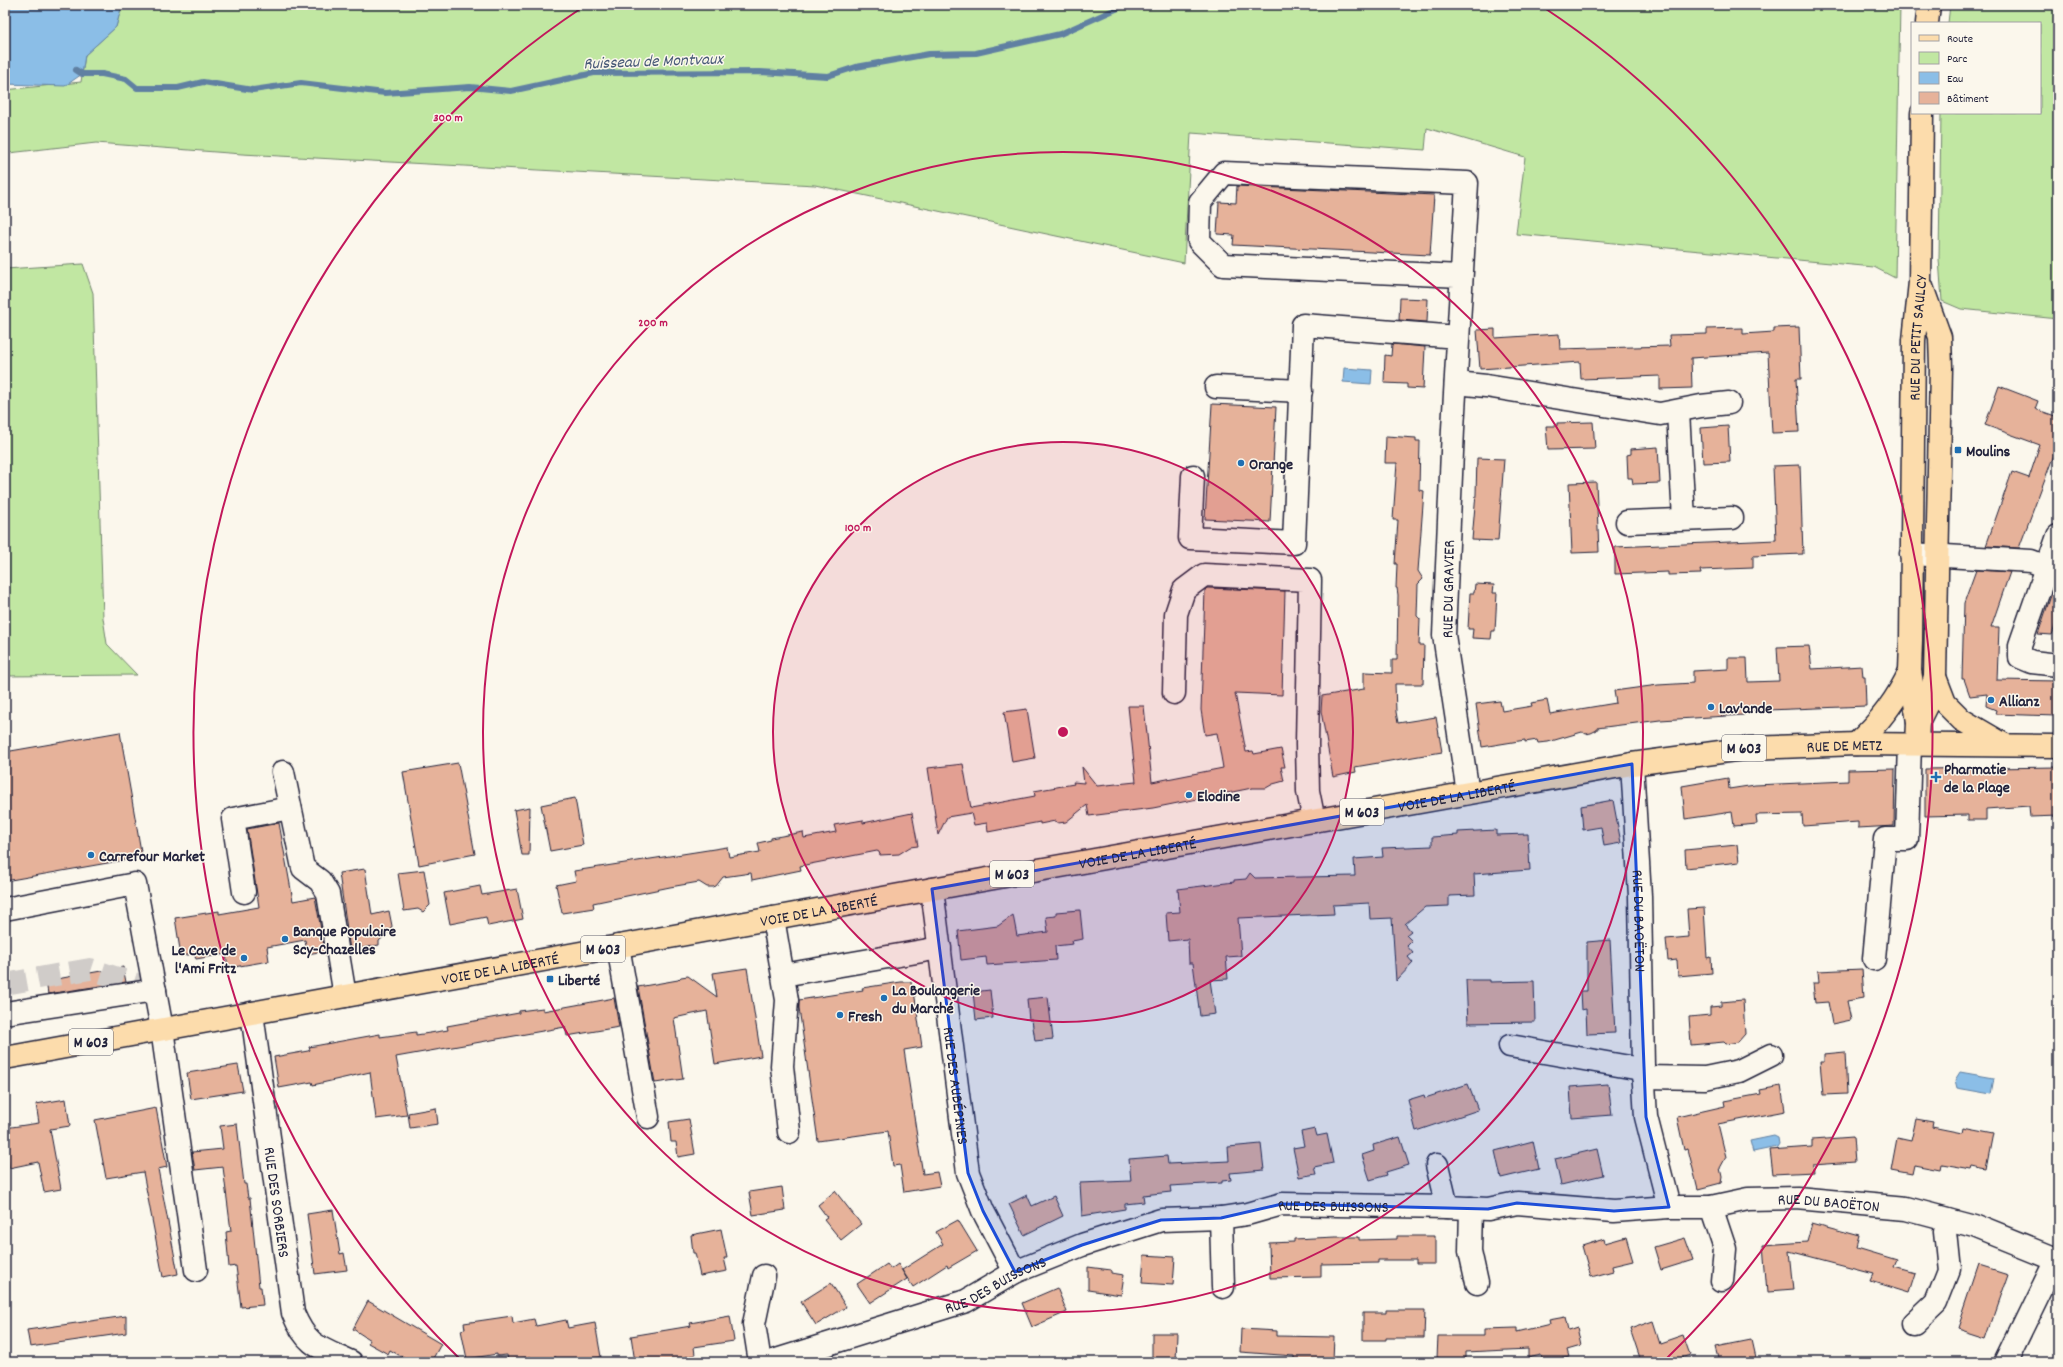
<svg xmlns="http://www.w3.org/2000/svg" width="2063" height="1367" viewBox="0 0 2063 1367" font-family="Dekko,sans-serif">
	<rect width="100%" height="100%" fill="#fbf7ec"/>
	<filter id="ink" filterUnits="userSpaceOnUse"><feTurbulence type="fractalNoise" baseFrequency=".025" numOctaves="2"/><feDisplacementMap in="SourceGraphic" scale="8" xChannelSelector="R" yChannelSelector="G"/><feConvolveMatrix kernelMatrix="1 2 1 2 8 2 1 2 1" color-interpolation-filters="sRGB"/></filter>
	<g filter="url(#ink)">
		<g fill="#c1e7a2" stroke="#72846e">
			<path d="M122 5H1900L1895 278 1874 267 1516 234 1525 157 1427 128 1425 150 1191 133 1184 263 815 185 242 154 96 143 9 153 5 156V90L81 82 85 55 116 27Z"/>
			<path d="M1950 5H2058V319L1961 309 1942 301 1939 259 1941 113H2040V23H1948Z"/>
			<path d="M83 264 93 293 103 618 107 644 137 675 5 676V269Z"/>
		</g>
		<g fill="#8bbee7" stroke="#6180a2">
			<path d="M5 5H122L116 27 85 55 82 74 65 86 5 84Z"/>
			<path d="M1344 368 1372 370 1371 384 1343 382Z"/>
			<path d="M1960 1072 1994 1078 1991 1094 1957 1088 1955 1080Z"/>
			<path d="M1774 1136 1778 1138 1779 1144 1777 1147 1753 1152 1750 1141Z"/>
		</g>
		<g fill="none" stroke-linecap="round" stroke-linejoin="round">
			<path stroke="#6180a2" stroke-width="6" d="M76 70 82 74H102L126 79 137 88H178L203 82 253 90 301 83 385 93 470 87 511 91 594 73 760 72 828 76 856 67 929 54 976 53 1060 34 1125 5"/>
		</g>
		<g fill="#e6b29a" stroke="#22223b">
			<path d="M1237 186 1434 195 1430 255 1233 245 1234 235 1217 234 1219 202 1236 203Z"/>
			<path d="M1400 298 1428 299 1427 322 1399 320Z"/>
			<path d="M1799 327 1801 379H1796L1799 432 1772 433 1768 353 1691 358 1692 388 1660 389V376L1581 379 1580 362 1480 369 1477 330 1495 329V338L1559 334 1560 349 1670 346 1669 335 1707 334V329L1743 328V334L1774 332V328Z"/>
			<path d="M1392 344 1425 347 1423 389 1407 388V384L1384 383 1385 355 1391 356Z"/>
			<path d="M1999 386 2038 401 2035 409 2058 417V444L2019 548 1986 546 2012 472 2029 478 2040 445 1985 425Z"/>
			<path d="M1212 404 1276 407 1270 522 1205 519Z"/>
			<path d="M1593 422 1595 449 1548 450 1546 426H1557V423Z"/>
			<path d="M1728 426 1730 462 1703 463 1701 428Z"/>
			<path d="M1386 436 1416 438V441H1420L1419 490 1424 491 1418 571 1423 579 1418 584 1417 616 1420 619 1419 645H1424L1423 684H1395L1396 712 1398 723 1436 717 1442 752 1355 767 1356 772 1333 777 1321 711 1322 696 1364 689V672L1392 673V660H1397L1398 595 1397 588H1396L1397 564H1395L1398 520H1393L1397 463H1385Z"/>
			<path d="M1658 447 1660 483 1633 484 1632 478H1628L1627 455 1631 454V449Z"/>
			<path d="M1477 458 1504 459 1498 541 1472 540 1476 494Z"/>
			<path d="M1800 465 1803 554 1753 556V568L1700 570 1701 574 1668 575V572L1615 574V547L1776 540 1773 466Z"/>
			<path d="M1596 482 1599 552 1572 553 1569 483Z"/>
			<path d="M1976 570 2010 572 1991 627H1999L1997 680 2058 681 2056 716 1995 714 1996 710 1986 706 1987 694 1970 696 1964 679H1962L1964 603Z"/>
			<path d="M2058 575V617L2052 635 2038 634Z"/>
			<path d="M1475 584 1494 585 1493 593H1497L1495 631H1492L1491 639 1472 638 1473 629H1468L1470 593H1474Z"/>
			<path d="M1207 588 1285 591 1282 695 1235 693 1246 752 1253 751 1254 754 1281 749 1285 767H1281L1284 781 1273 784 1266 788H1252L1153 808 1089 816 1087 805 1066 822 1058 823 1055 821 1040 824V822L988 832 987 823 974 825 971 813 947 817 938 835 928 768 963 764 971 808 1035 796 1034 791 1074 784 1073 782 1084 783 1082 767 1097 786 1136 782 1128 706H1144L1152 782 1223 768 1217 733 1205 735 1201 710 1205 590Z"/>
			<path d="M1809 646 1812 669 1862 666 1863 677H1865L1866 706 1744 711V715L1660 720 1597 728V730L1591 733 1585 734 1582 732 1548 742 1538 743 1537 740 1525 742V740L1482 747 1476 704 1500 701 1502 711 1532 706 1531 703 1547 700 1550 714 1616 703 1614 691 1658 685 1693 683V671L1728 669V658H1747L1748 682 1779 681 1777 647Z"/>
			<path d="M1027 709 1035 758 1012 762 1004 712Z"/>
			<path d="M120 732 142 857 5 881V752Z"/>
			<path d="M458 763 475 854 419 865 403 772Z"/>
			<path d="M2058 767V816L2030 817 2029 806 1986 809V820H1968V815L1925 816V769Z"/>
			<path d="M1895 769 1894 826 1858 828V822L1803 826 1802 814 1756 815 1757 824 1734 826 1732 812 1685 819 1682 786 1728 778 1729 789 1755 785 1848 781V770Z"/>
			<path d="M575 798 583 845 550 851 541 805Z"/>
			<path d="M1613 800 1621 843 1604 846 1601 827 1583 830 1581 806Z"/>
			<path d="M530 807 529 855H522L514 810Z"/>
			<path d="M912 813 918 846 910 847 899 854 880 855 879 852 877 851 800 866 801 870 752 880 751 873 723 877 716 886 713 887H707L699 882 670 887 593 903 594 908 562 913 556 885 576 881 574 871 727 847 729 857 760 852 758 843 771 840V838L803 832 804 838 836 832 834 825 863 820V823Z"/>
			<path d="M279 823 293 901 315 897 325 951 307 954 305 940 267 947 269 961 228 968 226 954 196 959 194 954 181 956 175 918 219 911V914L259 907 247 829Z"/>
			<path d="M1496 830V835L1528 834 1530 870 1474 874 1475 895 1449 896V906L1425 907 1405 924 1411 931 1406 935 1412 941 1407 946 1413 953 1408 957 1413 963 1396 981 1392 918 1370 919 1369 903 1333 905 1334 914 1238 918 1241 956 1226 957 1228 979 1210 980 1215 1014 1200 1016 1193 963H1189L1188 939 1168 941 1166 913 1180 912 1178 889 1234 882V880L1246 879 1250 873 1255 878 1355 876 1354 859 1383 857 1382 848 1432 846V837L1458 835V832Z"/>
			<path d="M1737 845 1739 862 1686 868 1685 850Z"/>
			<path d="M365 869 372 915 389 911 392 926 390 931 379 941V945L350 950 339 873Z"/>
			<path d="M424 870 430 905 423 912 418 909 404 911 398 873Z"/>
			<path d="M480 886 482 895 517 889 523 919 488 926 486 917 450 924 444 893Z"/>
			<path d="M1704 908 1707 958 1711 957 1712 973 1678 976 1677 960 1668 961 1666 939 1689 937 1687 909Z"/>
			<path d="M1080 910 1083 939 1072 941 1073 944 1055 946 1056 960 987 965 986 957 961 960 958 931 998 926 1013 915 1017 936 1048 932 1046 917 1056 916V912Z"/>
			<path d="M1610 940 1615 1033 1587 1034 1586 1009 1581 1010 1580 991H1587V942Z"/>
			<path d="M123 967 126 982 48 994 46 981Z"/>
			<path d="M747 968 761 1056 715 1064 707 1011 674 1018 683 1079 655 1083 638 987 678 980 681 977 688 976 717 997 713 973Z"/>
			<path d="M1862 969 1864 998 1847 1001 1851 1020 1832 1024 1828 1002 1815 1003 1813 983H1819L1818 971Z"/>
			<path d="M1466 980H1490V982L1534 981 1535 1022 1468 1023Z"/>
			<path d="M901 982H911L912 991H914L922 1047 904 1050 919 1150 923 1174 937 1172 940 1186 904 1192 900 1165 893 1166 888 1131 818 1141 799 1008V1000L863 990 862 988Z"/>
			<path d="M990 990 993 1018 976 1020 973 992Z"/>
			<path d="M1048 997 1053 1039 1035 1041 1032 1020H1029L1027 999Z"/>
			<path d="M614 998 619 1027 567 1036 565 1027 396 1057 407 1115 376 1119 370 1072 313 1085 312 1082 279 1088 274 1057 308 1051 310 1050 309 1047 380 1034V1037L416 1032V1035L430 1033 448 1030 447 1026 519 1013V1011L543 1008V1011Z"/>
			<path d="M1743 1000 1745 1034 1738 1042 1726 1044 1724 1042 1691 1045 1689 1017 1710 1015V1007L1721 1006V1002Z"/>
			<path d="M1845 1052 1847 1094 1823 1095 1820 1062H1824V1054Z"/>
			<path d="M238 1065 243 1091 191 1099 187 1073Z"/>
			<path d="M1468 1084 1478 1110 1416 1131 1408 1100 1424 1095 1425 1098Z"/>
			<path d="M1608 1084 1612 1115 1572 1118 1570 1087Z"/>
			<path d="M1781 1086 1785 1111 1718 1124 1726 1157 1720 1168 1722 1177 1721 1183 1698 1189 1688 1149 1684 1150 1677 1117 1725 1106 1724 1101 1761 1094 1760 1090Z"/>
			<path d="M66 1099 70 1126 50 1129 61 1189 44 1192 38 1162 9 1168 5 1146V1128L39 1123 36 1104Z"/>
			<path d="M156 1108 167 1167 158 1169 178 1274 163 1277 143 1172 106 1178 95 1120Z"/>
			<path d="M436 1108 438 1124 410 1128 408 1113Z"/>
			<path d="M689 1119 695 1154 678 1157 676 1142H671L669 1122Z"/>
			<path d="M1916 1119 1933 1122 1932 1127 1962 1133 1963 1128 1994 1134 1987 1170 1972 1167 1971 1170 1941 1165 1940 1170 1914 1165 1912 1174 1891 1170 1897 1138 1911 1141Z"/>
			<path d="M237 1124 244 1184H246L248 1198H250L259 1287H261L263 1305 241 1307 236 1266 229 1267 226 1232 231 1231 223 1167 195 1170 192 1152 223 1149 220 1126Z"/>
			<path d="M1315 1129 1317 1136 1327 1134 1333 1163 1314 1167 1316 1174 1299 1177 1293 1148 1304 1146 1301 1132Z"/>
			<path d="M1400 1137 1409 1165 1386 1172 1387 1175 1370 1180 1362 1155 1374 1151 1373 1145Z"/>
			<path d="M1853 1137 1855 1162 1813 1165 1814 1172 1773 1174 1770 1150 1812 1147V1140Z"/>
			<path d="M1533 1141 1539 1169 1501 1178 1495 1151Z"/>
			<path d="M1261 1144 1264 1170 1230 1173 1231 1180 1222 1181V1183L1170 1186 1171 1192 1143 1195 1144 1202 1125 1204V1209L1082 1216 1080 1183 1131 1181 1129 1159 1167 1156 1168 1164 1229 1161 1228 1147Z"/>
			<path d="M1597 1149 1603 1175 1561 1185 1555 1159Z"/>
			<path d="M782 1187 785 1210 753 1215 749 1192Z"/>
			<path d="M835 1191 861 1224 841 1240 824 1219 827 1217 818 1205Z"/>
			<path d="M1027 1195 1032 1206 1054 1196 1063 1216 1024 1235 1009 1204Z"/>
			<path d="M333 1210 340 1254 344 1253 347 1270 315 1274 307 1214Z"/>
			<path d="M958 1220 977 1251 948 1268 947 1265 913 1287 902 1270 943 1244 936 1232Z"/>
			<path d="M1812 1224 1860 1237 1857 1248 1897 1260 1894 1267 1915 1273 1909 1292 1870 1280 1873 1273 1789 1251 1793 1291 1767 1293 1763 1245 1807 1242Z"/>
			<path d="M721 1229 727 1258H724L727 1271 700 1276 695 1253H693L691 1235Z"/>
			<path d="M1397 1236H1435V1264H1416V1260H1378V1263L1321 1264V1277L1270 1278 1269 1243 1294 1242V1239L1335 1237H1359V1240L1397 1239Z"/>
			<path d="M1626 1237 1633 1261 1612 1266 1613 1271 1591 1277 1582 1246 1604 1239 1605 1243Z"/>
			<path d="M1685 1238 1693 1260 1661 1270 1654 1247Z"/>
			<path d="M1144 1255 1175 1257 1173 1285 1142 1283Z"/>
			<path d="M887 1264 891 1269 898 1264 907 1279 870 1303 857 1284Z"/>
			<path d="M1979 1265 2008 1274 1986 1337 1958 1328Z"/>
			<path d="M1088 1267 1111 1270V1273L1124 1275 1121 1295 1088 1290Z"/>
			<path d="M831 1283 846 1307 816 1325 801 1302Z"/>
			<path d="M1057 1288 1067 1312 1032 1327 1022 1303Z"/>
			<path d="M368 1301 441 1344 431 1362H411L390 1350 388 1354 368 1343 370 1340 353 1329Z"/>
			<path d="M1386 1310H1425L1424 1338H1386V1340H1363V1313H1386Z"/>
			<path d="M126 1316V1333L30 1347 27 1330Z"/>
			<path d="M512 1316 513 1323 534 1319 536 1326 566 1320 568 1328 595 1323 601 1357 575 1362H557L556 1357 532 1362 531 1357 508 1360 507 1355 497 1356V1354L467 1359 461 1330 465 1329 464 1323Z"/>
			<path d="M730 1316 734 1341 694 1347 695 1355 686 1357V1362H635L631 1336 691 1326 690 1323Z"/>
			<path d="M1565 1317 1568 1330 1577 1327 1581 1346 1567 1350 1569 1357 1543 1362 1541 1355 1528 1358V1349L1466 1352V1358H1463V1362H1440V1358H1437L1438 1336H1484V1329L1517 1328V1332L1550 1324 1549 1320Z"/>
			<path d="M1653 1321 1660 1343 1683 1335 1690 1355 1668 1362H1641L1630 1329Z"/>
			<path d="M1241 1329 1277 1331V1336L1334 1337 1333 1360H1294V1356L1240 1352Z"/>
			<path d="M1152 1333H1177L1176 1362H1152Z"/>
			<path d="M1751 1340 1756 1362H1720L1716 1347Z"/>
		</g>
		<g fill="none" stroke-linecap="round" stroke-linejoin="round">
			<path stroke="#d0ccc9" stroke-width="22" stroke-dasharray="22 11" stroke-linecap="butt" d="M5 984 90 969 155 990"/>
			<defs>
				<g id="minor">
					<path d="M1461 276 1223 265 1199 241 1200 202 1224 173 1467 183 1453 429 1444 635 1468 793"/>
					<path d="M1456 383 1486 386 1660 414 1701 406 1729 403"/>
					<path d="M1216 387 1301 391"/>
					<path d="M1678 412 1684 519"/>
					<path d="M1193 476 1190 538 1294 543 1303 325 1458 337"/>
					<path d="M1627 522 1732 518"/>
					<path d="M2058 536 2020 645V657L2032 662 2058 665"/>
					<path d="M1911 554 2031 561 2047 567"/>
					<path d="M1174 693 1176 614 1184 590 1204 575 1310 580 1307 744 1308 791 1314 821"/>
					<path id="s1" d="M1632 764 1640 896 1643 1067 1646 1117 1669 1207"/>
					<path d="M283 772 303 868 320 881 328 894 345 996"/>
					<path id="s2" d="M932 889 968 1173 983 1211 1015 1272"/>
					<path d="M244 892 233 819 290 808"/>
					<path d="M5 909 135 884 162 1029 196 1270"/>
					<path d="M773 918 787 1000 782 1066 789 1132"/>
					<path d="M618 946 648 1117"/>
					<path d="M1874 959 1885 839H1907L1910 744"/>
					<path d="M783 975 940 948"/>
					<path d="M5 1013 155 990"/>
					<path id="s3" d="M252 1013 293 1313C307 1347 320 1348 351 1362"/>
					<path d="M1510 1046 1635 1068 1643 1067"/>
					<path d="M1643 1077 1705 1078 1739 1071 1771 1055"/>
					<path d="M1437 1165 1447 1207"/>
					<path d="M1711 1207 1725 1249 1722 1281"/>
					<path d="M1471 1208 1470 1251 1477 1283"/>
					<path d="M1221 1218 1223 1287"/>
					<path d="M1914 1324 1936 1303 1949 1270 1945 1231 1947 1219"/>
					<path d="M760 1362 754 1324 764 1276"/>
					<path id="s4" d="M770 1362 966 1301 1015 1272 1082 1245 1161 1220 1221 1218 1247 1214 1282 1204 1447 1207 1488 1209 1517 1203 1614 1211 1669 1207H1711L1748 1199 1797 1198 1906 1208 1974 1226 2058 1260"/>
					<path d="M2006 1362 2056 1259"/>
				</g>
				<g id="major">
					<path d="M1927 23 1929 5"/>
					<path d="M1935 677 1945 703 1962 720 2003 744"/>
					<path d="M1918 722 1929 700 1935 677 1941 367 1940 337 1922 287"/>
					<path d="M1856 744C1880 722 1897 700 1910 671"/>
					<path id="s5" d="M1917 744 1918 722 1910 671 1911 640 1914 340 1920 282 1922 113"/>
					<path id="s6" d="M5 1058 960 884 1632 764 1750 748 1856 744 2058 746"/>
				</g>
			</defs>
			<use href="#minor" stroke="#22223b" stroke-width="25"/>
			<use href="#major" stroke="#22223b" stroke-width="25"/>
			<use href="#minor" stroke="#fbf7ec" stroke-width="22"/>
			<use href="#major" stroke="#fcdcac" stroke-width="22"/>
		</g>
	</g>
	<path fill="#1d4ed8" fill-opacity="0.2" stroke="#1d4ed8" stroke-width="3" stroke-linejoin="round" d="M1632 764 1646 1117 1669 1207 1614 1211 1517 1203 1488 1209 1282 1204 1221 1218 1161 1220 1082 1245 1015 1272 983 1211 968 1173 932 889Z"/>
	<circle cx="1063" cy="732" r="290" fill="#c2185b" fill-opacity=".12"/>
	<g fill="none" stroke="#c2185b" stroke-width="2">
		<circle cx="1063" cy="732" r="290"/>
		<circle cx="1063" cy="732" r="580"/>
		<path d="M459 1358A870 870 0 0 1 583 7M1543 7A870 870 0 0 1 1667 1358"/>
	</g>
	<g fill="#1f6fb2" stroke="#fbf7ec" stroke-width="1.5">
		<rect x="1954" y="446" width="8" height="8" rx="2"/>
		<circle cx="1241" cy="463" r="4"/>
		<circle cx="1991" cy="700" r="4"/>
		<circle cx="1711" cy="707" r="4"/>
		<path d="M1934 771h4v4h4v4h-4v4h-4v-4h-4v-4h4z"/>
		<circle cx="1189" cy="795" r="4"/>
		<circle cx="91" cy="855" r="4"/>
		<circle cx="285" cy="939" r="4"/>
		<circle cx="244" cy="958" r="4"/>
		<rect x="546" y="975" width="8" height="8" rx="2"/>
		<circle cx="884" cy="998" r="4"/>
		<circle cx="840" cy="1015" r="4"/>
	</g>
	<g text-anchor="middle" stroke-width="3" stroke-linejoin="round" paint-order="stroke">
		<g fill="#fbf7ec" stroke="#636270" stroke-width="1">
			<rect x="1722" y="735" width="44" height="26" rx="3"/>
			<rect x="1340" y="799" width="44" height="26" rx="3"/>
			<rect x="990" y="861" width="44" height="26" rx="3"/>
			<rect x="581" y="936" width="44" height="26" rx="3"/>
			<rect x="69" y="1029" width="44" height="26" rx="3"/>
		</g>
		<g font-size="15" font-weight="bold" fill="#22223b">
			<text x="1744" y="753">M 603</text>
			<text x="1362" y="817">M 603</text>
			<text x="1012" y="879">M 603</text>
			<text x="603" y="954">M 603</text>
			<text x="91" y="1047">M 603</text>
		</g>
		<g font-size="16" fill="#22223b" stroke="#fbf7ec">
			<text dy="6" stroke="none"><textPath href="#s5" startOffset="407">RUE DU PETIT SAULCY</textPath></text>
			<text transform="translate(1447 589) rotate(-89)" y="6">RUE DU GRAVIER</text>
			<text dy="6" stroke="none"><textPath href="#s6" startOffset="1867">RUE DE METZ</textPath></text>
			<text dy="6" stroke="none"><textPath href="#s6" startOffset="1475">VOIE DE LA LIBERTÉ</textPath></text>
			<text dy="6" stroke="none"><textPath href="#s6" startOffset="1151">VOIE DE LA LIBERTÉ</textPath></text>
			<text dy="6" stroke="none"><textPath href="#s6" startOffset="827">VOIE DE LA LIBERTÉ</textPath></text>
			<text dy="6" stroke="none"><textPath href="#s1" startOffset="157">RUE DU BAOËTON</textPath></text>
			<text dy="6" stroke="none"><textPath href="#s6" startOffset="503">VOIE DE LA LIBERTÉ</textPath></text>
			<text dy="6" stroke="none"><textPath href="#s2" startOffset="198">RUE DES AUBÉPINES</textPath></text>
			<text dy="6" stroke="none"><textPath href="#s3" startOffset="191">RUE DES SORBIERS</textPath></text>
			<text dy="6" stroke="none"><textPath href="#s4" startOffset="1089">RUE DU BAOËTON</textPath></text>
			<text dy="6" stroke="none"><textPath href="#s4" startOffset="591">RUE DES BUISSONS</textPath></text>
			<text dy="6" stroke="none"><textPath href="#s4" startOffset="239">RUE DES BUISSONS</textPath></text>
		</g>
		<g font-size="16" font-weight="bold" fill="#22223b" stroke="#fbf7ec" text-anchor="start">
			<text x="1966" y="456">Moulins</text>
			<text x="1249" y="469">Orange</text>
			<text x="1999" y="706">Allianz</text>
			<text x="1719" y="713">Lav'ande</text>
			<text x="1944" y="774">Pharmatie<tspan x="1944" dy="18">de la Plage</tspan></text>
			<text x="1197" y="801">Elodine</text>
			<text x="99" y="861">Carrefour Market</text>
			<text x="293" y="936">Banque Populaire<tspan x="293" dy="18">Scy-Chazelles</tspan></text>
			<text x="236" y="955" text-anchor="end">Le Cave de<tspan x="236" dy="18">l'Ami Fritz</tspan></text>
			<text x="558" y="985">Liberté</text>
			<text x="892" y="995">La Boulangerie<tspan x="892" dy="18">du Marché</tspan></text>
			<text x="848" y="1021">Fresh</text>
		</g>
		<g font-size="17" font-style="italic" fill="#475977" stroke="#fbf7ec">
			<text transform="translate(653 60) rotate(-2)" y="6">Ruisseau de Montvaux</text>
		</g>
	</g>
	<circle cx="1063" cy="732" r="6" fill="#c2185b" stroke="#fbf7ec" stroke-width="2"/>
	<g font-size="12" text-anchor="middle" font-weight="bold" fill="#c2185b" stroke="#fbf7ec" stroke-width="3" stroke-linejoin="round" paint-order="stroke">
		<text x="448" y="121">300 m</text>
		<text x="653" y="326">200 m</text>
		<text x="858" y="531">100 m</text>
	</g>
	<rect width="2063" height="1367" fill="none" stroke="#fbf7ec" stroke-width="20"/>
	<rect x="10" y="10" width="2043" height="1347" fill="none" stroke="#22223b" stroke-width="1.5" filter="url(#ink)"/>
	<rect x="1911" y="22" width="130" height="92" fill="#fbf7ec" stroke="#a4a2a5"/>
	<rect x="1919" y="35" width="20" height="6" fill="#fcdcac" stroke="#a4a2a5"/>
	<text x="1947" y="42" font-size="12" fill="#22223b">Route</text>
	<rect x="1919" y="52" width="20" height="12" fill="#c1e7a2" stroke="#a4a2a5"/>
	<text x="1947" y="62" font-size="12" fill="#22223b">Parc</text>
	<rect x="1919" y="72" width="20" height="12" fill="#8bbee7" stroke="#a4a2a5"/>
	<text x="1947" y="82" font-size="12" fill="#22223b">Eau</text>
	<rect x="1919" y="92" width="20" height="12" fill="#e6b29a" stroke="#a4a2a5"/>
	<text x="1947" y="102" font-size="12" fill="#22223b">Bâtiment</text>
</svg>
